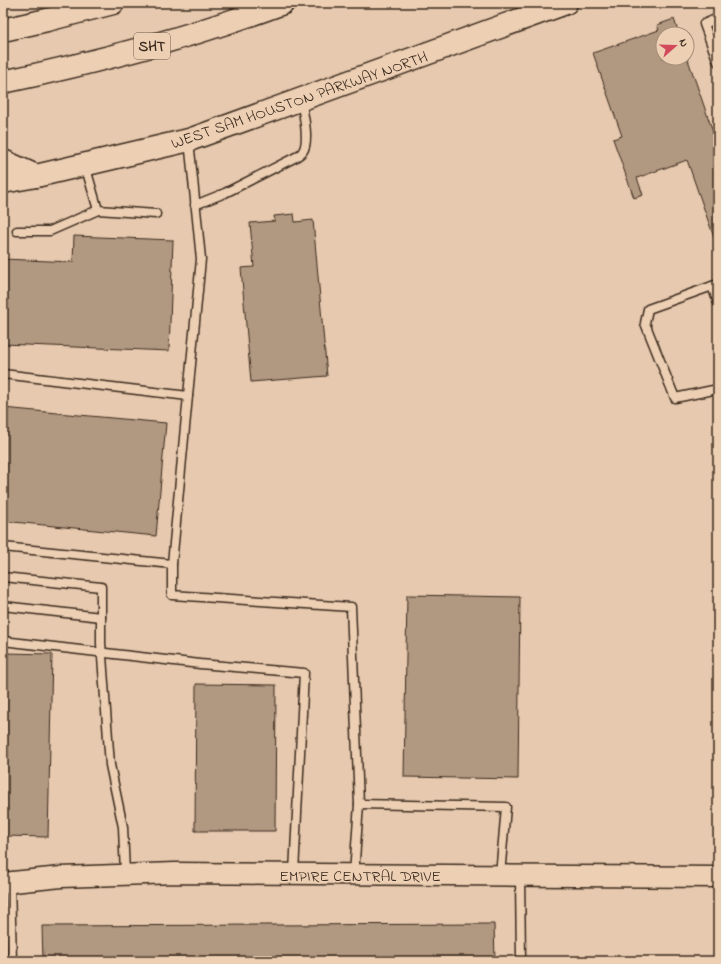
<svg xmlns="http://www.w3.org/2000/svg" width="721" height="964" viewBox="0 0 721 964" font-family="'Indie Flower',sans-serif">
	<rect width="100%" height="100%" fill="#e6c9ae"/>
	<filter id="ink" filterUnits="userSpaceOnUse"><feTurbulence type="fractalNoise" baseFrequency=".025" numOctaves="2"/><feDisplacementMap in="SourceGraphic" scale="8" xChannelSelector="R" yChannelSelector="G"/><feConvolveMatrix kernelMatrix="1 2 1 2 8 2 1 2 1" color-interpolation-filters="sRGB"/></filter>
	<g filter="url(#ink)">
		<g fill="#b19881" stroke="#3b2a1e">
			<path d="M674 19 679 34H663V58H687V57L718 146V249L687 160 637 178 643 195 634 198 613 139 622 136 593 53 659 30 657 25Z"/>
			<path d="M294 214 295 222 313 220 327 376 251 382 241 268 254 267 250 223 275 221 274 216Z"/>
			<path d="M74 236 173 240 169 351 3 344V259L73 262Z"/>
			<path d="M3 408 166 423 156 536 3 521Z"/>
			<path d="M407 595 520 597 518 779 404 777Z"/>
			<path d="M3 653 52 654 48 837 3 836Z"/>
			<path d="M196 684 276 685 275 831H195Z"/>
			<path d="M494 924 495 961H43L42 926Z"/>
		</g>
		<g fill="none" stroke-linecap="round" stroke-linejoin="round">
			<defs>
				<g id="service">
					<path d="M718 18 704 24 718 62"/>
					<path d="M189 140 201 259 172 564V595L351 607 359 804 354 874"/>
					<path d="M85 165 98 210 156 214"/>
					<path d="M195 205 225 193 296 157C299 155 302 153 303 151 310 140 303 112 301 100"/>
					<path d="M17 231H50L98 210"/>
					<path d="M718 284 648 309 645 323 675 398 718 389"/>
					<path d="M712 286 718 303"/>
					<path d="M3 374 188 396"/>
					<path d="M3 547 172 564"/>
					<path d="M3 577 101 587V643L110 765 123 827 125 874"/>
					<path d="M3 606 101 617"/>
					<path d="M3 641 200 664 304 673 294 873"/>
					<path d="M359 804 506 807 500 875"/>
					<path d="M520 876 521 961"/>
					<path d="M10 883 12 961"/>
				</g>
				<path id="tertiary" d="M3 883 61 877 175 873 718 877"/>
				<g id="secondary">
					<path d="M3 161 36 176"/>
					<path d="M3 182 36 176 189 140 566 3"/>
				</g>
				<g id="motorway">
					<path d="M3 30 47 20 113 3"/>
					<path d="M3 82C98 62 192 37 283 3"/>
				</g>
			</defs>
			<use href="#service" stroke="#3b2a1e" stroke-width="11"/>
			<use href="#tertiary" stroke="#3b2a1e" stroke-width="23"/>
			<use href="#secondary" stroke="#3b2a1e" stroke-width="25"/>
			<use href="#motorway" stroke="#3b2a1e" stroke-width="25"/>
			<use href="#service" stroke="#edd0b4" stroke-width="8"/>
			<use href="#tertiary" stroke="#edd0b4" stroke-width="20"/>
			<use href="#secondary" stroke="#edd0b4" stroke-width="22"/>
			<use href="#motorway" stroke="#edd0b4" stroke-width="22"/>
		</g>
	</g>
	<g text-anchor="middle" stroke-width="3" stroke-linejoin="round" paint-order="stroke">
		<rect fill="#edd0b4" stroke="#705c4b" stroke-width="1" x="134" y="33" width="36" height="26" rx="3"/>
		<g font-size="15" font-weight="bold" fill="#3b2a1e">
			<text x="152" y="51">SHT</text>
		</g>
		<g font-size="16" fill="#3b2a1e" stroke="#edd0b4">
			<text transform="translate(299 99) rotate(-19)" y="6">WEST SAM HOUSTON PARKWAY NORTH</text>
			<text x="360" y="881">EMPIRE CENTRAL DRIVE</text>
		</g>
	</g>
	<rect width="721" height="964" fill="none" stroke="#edd0b4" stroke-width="16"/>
	<rect x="8" y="8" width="705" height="948" fill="none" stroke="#3b2a1e" stroke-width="1.5" filter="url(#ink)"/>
	<g transform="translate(675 46) rotate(70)"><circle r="19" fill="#edd0b4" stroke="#a68e78"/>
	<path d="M0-3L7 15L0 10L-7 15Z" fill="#d1495b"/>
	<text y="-6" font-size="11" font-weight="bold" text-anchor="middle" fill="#3b2a1e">N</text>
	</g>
</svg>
